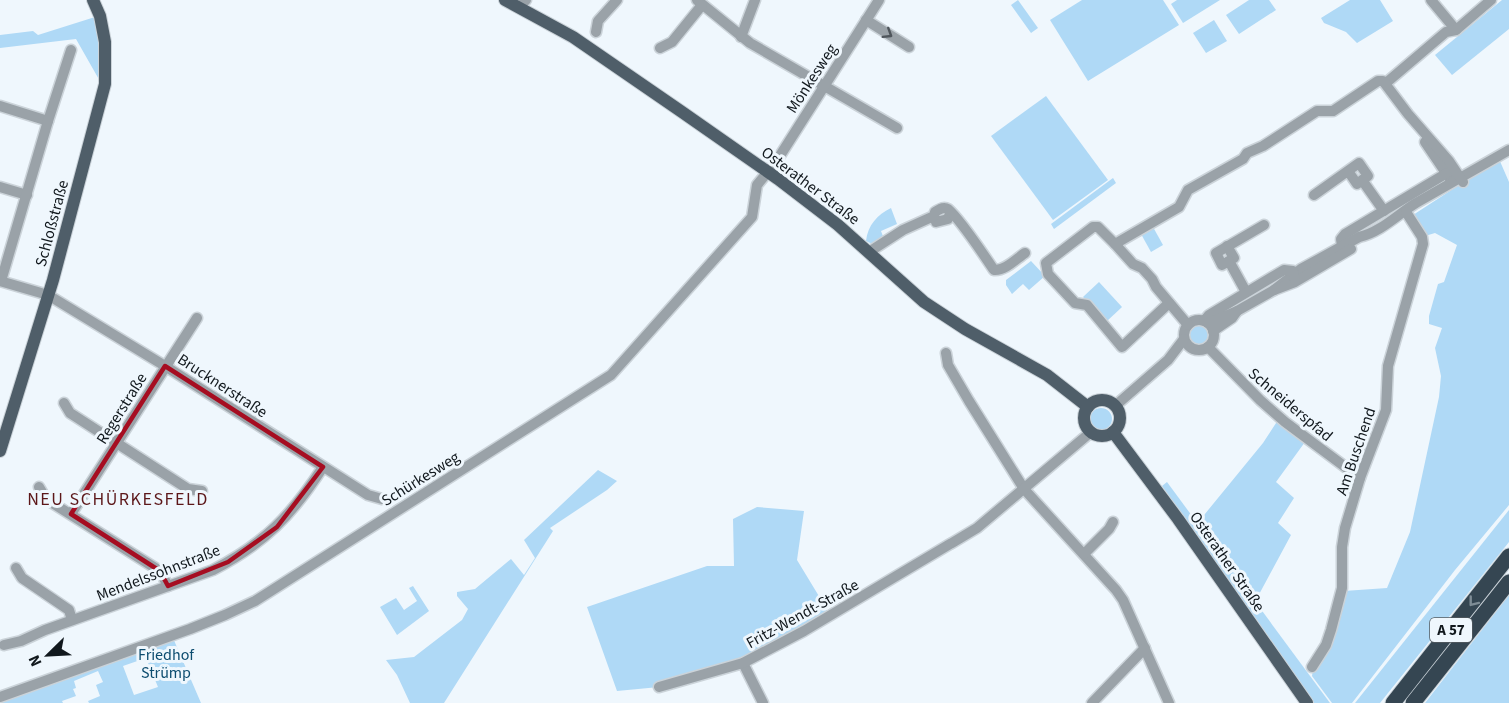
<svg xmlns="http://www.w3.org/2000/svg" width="1509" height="703" viewBox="0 0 1509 703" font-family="'Source Sans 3',sans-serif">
	<rect width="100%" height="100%" fill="#eff7fd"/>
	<g fill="#afd9f6" fill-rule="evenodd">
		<path d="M1018 0 1038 28 1031 33 1011 5Z"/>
		<path d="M1082 0H1163L1179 25 1088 81 1050 20Z"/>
		<path d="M1177 0H1220L1183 23 1171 4Z"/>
		<path d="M1249 0H1269L1276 10 1239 34 1226 15Z"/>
		<path d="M1350 0H1380L1393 21 1357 43 1346 32 1324 23 1321 18Z"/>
		<path d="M1502 0H1509V29L1452 75 1435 55Z"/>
		<path d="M95 17 101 42V83L76 39 0 48V35L33 31 38 35Z"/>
		<path d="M1214 20 1227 41 1206 53 1193 33Z"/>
		<path d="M1046 96 1108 180 1053 220 991 136Z"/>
		<path d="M1499 159 1509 182V505L1455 570 1352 703H1332L1312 676 1313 670 1344 591 1387 588 1410 532 1439 397 1441 376 1435 348 1442 328 1429 324V316L1438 284 1444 282 1457 245 1435 233 1425 236 1413 215Z"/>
		<path d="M1113 178 1116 183 1054 229 1051 224Z"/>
		<path d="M891 208 897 224 881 231 884 239 872 244 866 241C868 225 877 215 891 208Z"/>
		<path d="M1153 227 1163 245 1151 252 1141 234Z"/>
		<path d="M1031 261 1045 276 1029 290 1023 284 1012 294 1006 285V280Z"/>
		<path d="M1099 282 1122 307 1106 322 1083 297Z"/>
		<circle cx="1198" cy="335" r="10"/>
		<circle cx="1101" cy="419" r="11"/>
		<path d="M1278 420 1305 442 1276 482 1294 498 1278 523 1291 535 1256 600 1200 520 1263 443Z"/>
		<path d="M598 470 617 481 607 490 550 528 553 531 444 703H410L397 675 386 660 414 657 462 620 468 609 457 596V592L475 589 511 559 524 575 535 558 524 540Z"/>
		<path d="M1167 482 1330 703H1314L1162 486Z"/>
		<path d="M757 507 804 511 797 560 831 616 743 663 659 687 617 691 587 607 707 566H734L733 519Z"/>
		<path d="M1509 510V542L1380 703H1355Z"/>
		<path d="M413 586 429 611 397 635 380 607 396 598 404 610 417 601 409 588Z"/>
		<path d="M1509 595V703H1425Z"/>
		<path d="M173 638 201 703H89L88 701 100 696 96 685 103 682 98 671 74 681 76 688 73 689 76 696 62 701 63 703H0V701ZM146 658 158 687 134 695 123 666Z"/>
	</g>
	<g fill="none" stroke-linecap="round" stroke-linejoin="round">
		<defs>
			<g id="minor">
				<path d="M697 0 750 43 897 128"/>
				<path d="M1431 0 1456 30"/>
				<path d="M519 7 526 0"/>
				<path d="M866 20 909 47"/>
				<path d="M596 32 598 21 617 0"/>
				<path d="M741 37 755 0"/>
				<path d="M660 48 672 42 702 5"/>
				<path d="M1386 83 1446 32 1456 30 1491 0"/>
				<path d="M0 106 48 121"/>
				<path d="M1425 142 1450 179"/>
				<path d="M1362 180 1384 211"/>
				<path d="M0 187 27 195"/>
				<path d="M1314 195 1359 163 1368 176 1357 184 1348 171"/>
				<path d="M934 216 936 222 948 219 950 213"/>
				<path d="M1115 244 1098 227H1093L1046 263 1048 274 1075 303 1087 305 1122 347 1169 303"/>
				<path d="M1227 246 1234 258 1229 261 1246 292"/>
				<path d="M1342 246 1341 239 1345 234 1447 173"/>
				<path d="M869 252 903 230 934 216 935 212C939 210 943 206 948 209 961 220 983 254 994 270 1005 271 1016 259 1025 253"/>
				<path d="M1229 261 1222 265 1216 253 1264 225"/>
				<path d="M0 281 48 295 165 366 368 495 382 499"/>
				<path d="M1 281 48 121 71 50"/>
				<path d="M1274 290 1301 269 1359 237C1381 232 1398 214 1416 203L1509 150"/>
				<path d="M1237 311 1274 290 1295 282 1351 249"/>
				<circle cx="1199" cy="335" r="15"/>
				<path d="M1204 321 1209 315 1284 270 1293 271 1295 280"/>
				<path d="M1208 323 1237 311 1232 318 1213 331"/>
				<path d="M1188 325 1156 287 1152 279 1142 268 1133 264 1115 244 1179 207 1188 190 1243 159 1247 153 1263 146 1317 111H1333L1378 81H1383L1408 114 1449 161 1463 182"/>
				<path d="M1208 347 1260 400 1285 422 1360 478"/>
				<path d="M946 353 948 365 969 401 1024 489 1116 590 1123 600 1169 703"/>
				<path d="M64 403 70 413 188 489 202 491"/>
				<path d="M1115 406 1168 360 1184 339"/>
				<path d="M39 487 46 499 160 571 168 586"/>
				<path d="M71 514 197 318"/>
				<path d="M952 543 977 528 1091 432"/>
				<path d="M1084 554 1109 529 1113 522"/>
				<path d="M16 568 22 578 69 610 72 620"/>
				<path d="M4 645 21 641 45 630 213 570C265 543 292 515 323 467"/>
				<path d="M743 663 763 703"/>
				<path d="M1312 667 1326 645 1331 630 1342 588V547L1345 528 1360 478 1386 410 1388 366 1423 244 1422 237 1406 212"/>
				<path d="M659 687 743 663 804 631 950 544"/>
				<path d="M0 697 190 629 225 615 255 601 611 375 752 217 757 185 776 162 879 0"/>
				<path d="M1092 703 1145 648"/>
			</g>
			<g id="major">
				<path d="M505 0 573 37 682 112 778 179 838 225 924 302 965 329 1047 375 1088 407"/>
				<circle cx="1102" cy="418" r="18"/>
				<path d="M1113 432 1178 519 1307 703"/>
				<path d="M0 451 53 280 105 84V42L100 16 93 0"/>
			</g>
			<g id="highway">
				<path d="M1393 703 1509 556"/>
				<path d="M1413 703 1509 582"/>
			</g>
		</defs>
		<use href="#minor" stroke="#cbd3d9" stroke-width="13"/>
		<use href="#major" stroke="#cbd3d9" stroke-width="14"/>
		<use href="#highway" stroke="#cbd3d9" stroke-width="17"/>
		<use href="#minor" stroke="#9aa2a8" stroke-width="10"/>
		<use href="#major" stroke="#4f5e69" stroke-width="12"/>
		<use href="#highway" stroke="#354652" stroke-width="15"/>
	</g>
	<defs><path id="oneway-chevron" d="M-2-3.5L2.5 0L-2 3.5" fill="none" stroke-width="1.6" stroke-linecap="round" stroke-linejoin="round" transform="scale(1.5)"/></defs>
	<use stroke="#4f565c" href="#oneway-chevron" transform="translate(888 34) rotate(32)"/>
	<use stroke="#7f8d96" href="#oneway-chevron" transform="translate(1473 602) rotate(128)"/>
	<path fill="none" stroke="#a60d21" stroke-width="4.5" stroke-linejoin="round" d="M165 366 323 467 277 527 228 562 168 586 160 571 71 514Z"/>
	<g text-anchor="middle" stroke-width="6" stroke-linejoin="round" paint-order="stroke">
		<rect fill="#eff7fd" stroke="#545b60" stroke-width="1.5" x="1430" y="618" width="42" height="24" rx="4.5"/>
		<g font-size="15" font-weight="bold" fill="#11181d">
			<text x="1451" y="635">A 57</text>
		</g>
		<g font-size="16" fill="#11181d" stroke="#eff7fd">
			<text transform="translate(811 78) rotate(-57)" y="6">Mönkesweg</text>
			<text transform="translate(811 185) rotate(37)" y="6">Osterather Straße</text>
			<text transform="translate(51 223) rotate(-75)" y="6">Schloßstraße</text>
			<text transform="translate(223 385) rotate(33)" y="6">Brucknerstraße</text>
			<text transform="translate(1291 404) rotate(40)" y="6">Schneiderspfad</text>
			<text transform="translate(121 408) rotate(-58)" y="6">Regerstraße</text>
			<text transform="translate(1355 451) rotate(-71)" y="6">Am Buschend</text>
			<text transform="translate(420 478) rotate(-32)" y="6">Schürkesweg</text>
			<text transform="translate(1228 561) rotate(55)" y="6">Osterather Straße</text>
			<text transform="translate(158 572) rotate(-21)" y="6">Mendelssohnstraße</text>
			<text transform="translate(802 613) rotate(-29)" y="6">Fritz-Wendt-Straße</text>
		</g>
		<g font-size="16" fill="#0c4c6f" stroke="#eff7fd">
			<text x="166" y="660">Friedhof<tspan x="166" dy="18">Strümp</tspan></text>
		</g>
		<g font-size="18" letter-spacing="1.5" fill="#5c1719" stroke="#eff7fd">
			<text x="118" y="505">NEU SCHÜRKESFELD</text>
		</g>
	</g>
	<g transform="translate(48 655) rotate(246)" stroke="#eff7fd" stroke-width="4.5" paint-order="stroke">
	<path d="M0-4.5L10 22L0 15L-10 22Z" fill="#11181d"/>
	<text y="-9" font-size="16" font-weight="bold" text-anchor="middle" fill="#11181d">N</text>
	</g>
</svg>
